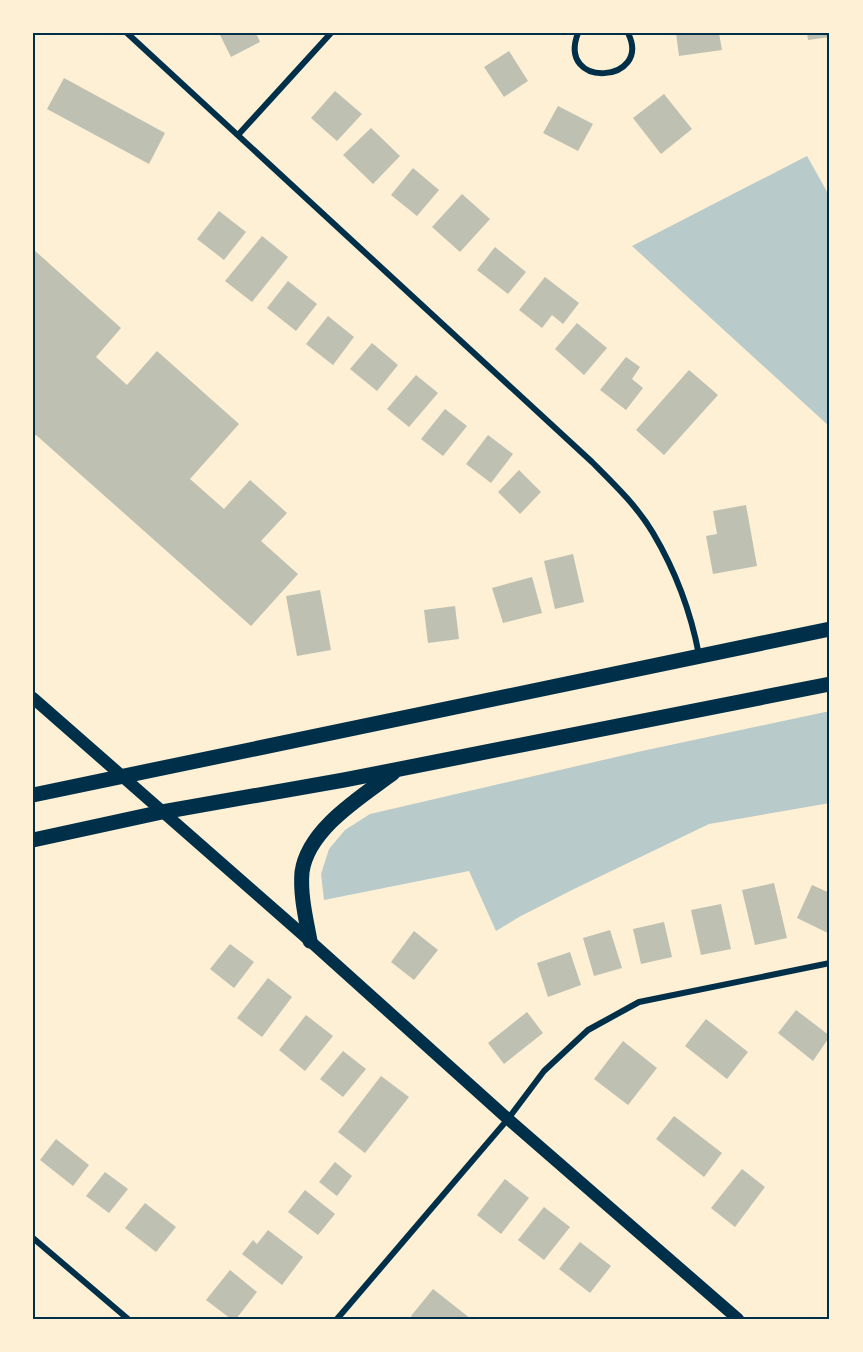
<svg xmlns="http://www.w3.org/2000/svg" width="863" height="1352" viewBox="0 0 863 1352" font-family="Raleway,sans-serif">
	<rect width="100%" height="100%" fill="#fdf0d5"/>
	<g fill="#b9caca">
		<path d="M807 156 830 197V427L632 246Z"/>
		<path d="M830 711V803L709 824 574 889 519 917 496 931 469 871 324 900 321 874 329 849 345 830 370 814 642 751Z"/>
	</g>
	<g fill="#bec0b2">
		<path d="M219 33H256L260 42 231 57Z"/>
		<path d="M676 33H719L722 50 679 56Z"/>
		<path d="M807 33H830V37L808 40Z"/>
		<path d="M509 51 528 81 504 97 484 67Z"/>
		<path d="M64 78 165 133 149 164 47 109Z"/>
		<path d="M335 91 362 114 337 141 311 118Z"/>
		<path d="M664 94 692 129 661 154 633 118Z"/>
		<path d="M558 106 593 124 578 151 543 133Z"/>
		<path d="M371 128 400 156 373 184 343 155Z"/>
		<path d="M413 168 439 190 417 216 391 195Z"/>
		<path d="M462 194 490 219 460 252 432 227Z"/>
		<path d="M219 211 246 232 224 260 197 239Z"/>
		<path d="M262 236 288 257 252 302 225 281Z"/>
		<path d="M495 247 526 272 508 294 477 270Z"/>
		<path d="M33 249 121 328 96 357 127 385 157 351 239 424 190 479 224 509 250 480 287 513 261 541 298 574 251 626 36 435 33 438Z"/>
		<path d="M545 277 579 303 563 324 552 315 542 328 519 310Z"/>
		<path d="M288 281 317 304 296 331 267 308Z"/>
		<path d="M328 316 354 337 333 365 306 344Z"/>
		<path d="M577 323 607 348 584 375 555 349Z"/>
		<path d="M372 343 398 365 377 391 350 369Z"/>
		<path d="M626 357 640 367 632 379 643 388 626 410 600 390Z"/>
		<path d="M689 370 718 395 664 455 636 430Z"/>
		<path d="M416 375 438 393 409 427 387 409Z"/>
		<path d="M445 409 467 426 443 456 421 439Z"/>
		<path d="M488 435 513 454 491 483 466 464Z"/>
		<path d="M519 470 541 492 520 514 498 492Z"/>
		<path d="M746 505 757 566 713 574 706 536 717 534 713 511Z"/>
		<path d="M573 554 584 602 555 609 544 561Z"/>
		<path d="M532 577 542 613 503 623 492 588Z"/>
		<path d="M320 590 331 650 297 656 286 596Z"/>
		<path d="M455 606 459 639 428 643 424 610Z"/>
		<path d="M774 883 787 938 755 945 742 890Z"/>
		<path d="M812 885 830 893V934L797 918Z"/>
		<path d="M721 904 731 949 701 955 691 910Z"/>
		<path d="M664 922 672 957 641 964 633 929Z"/>
		<path d="M610 930 622 968 594 976 583 938Z"/>
		<path d="M414 931 438 950 414 980 391 962Z"/>
		<path d="M230 944 254 962 234 988 210 969Z"/>
		<path d="M570 952 581 985 548 997 537 963Z"/>
		<path d="M268 978 292 997 262 1037 237 1018Z"/>
		<path d="M796 1010 830 1036 813 1061 778 1033Z"/>
		<path d="M527 1012 543 1033 504 1064 488 1043Z"/>
		<path d="M306 1015 333 1036 305 1071 279 1050Z"/>
		<path d="M706 1019 748 1052 727 1079 685 1046Z"/>
		<path d="M623 1041 657 1068 628 1105 594 1079Z"/>
		<path d="M343 1051 366 1069 343 1097 320 1079Z"/>
		<path d="M381 1076 409 1097 365 1153 338 1132Z"/>
		<path d="M674 1116 722 1153 704 1177 656 1139Z"/>
		<path d="M56 1139 89 1165 73 1186 40 1160Z"/>
		<path d="M335 1162 352 1176 337 1196 319 1182Z"/>
		<path d="M742 1169 765 1187 735 1227 711 1208Z"/>
		<path d="M105 1172 128 1189 109 1213 86 1196Z"/>
		<path d="M505 1179 529 1198 501 1234 477 1215Z"/>
		<path d="M305 1190 335 1214 318 1235 288 1212Z"/>
		<path d="M145 1203 176 1227 156 1252 125 1228Z"/>
		<path d="M544 1207 570 1227 544 1260 518 1240Z"/>
		<path d="M268 1230 303 1257 282 1285 242 1254 253 1240 257 1244Z"/>
		<path d="M580 1242 611 1266 590 1293 559 1269Z"/>
		<path d="M230 1270 257 1292 236 1319H231L206 1300Z"/>
		<path d="M433 1289 471 1319H415L411 1316Z"/>
	</g>
	<g fill="none" stroke-linecap="round" stroke-linejoin="round">
		<g stroke="#003049" stroke-width="6">
			<path d="M127 33 592 462C614 484 637 506 653 533 675 570 691 613 699 655"/>
			<path d="M578 33C556 90 653 83 628 33"/>
			<path d="M238 135 331 33"/>
			<path d="M33 1238 128 1319"/>
			<path d="M337 1319 508 1119 544 1071 588 1030 639 1002 830 963"/>
		</g>
		<path stroke="#003049" stroke-width="12" d="M33 698 310 941 508 1119 738 1319"/>
		<g stroke="#003049" stroke-width="15">
			<path d="M33 795 830 629"/>
			<path d="M33 840 162 812 344 780 830 684"/>
			<path d="M310 941C306 919 300 895 302 872 308 829 361 797 393 773"/>
		</g>
	</g>
	<rect width="863" height="1352" fill="none" stroke="#fdf0d5" stroke-width="69"/>
	<rect x="34" y="34" width="794" height="1284" fill="none" stroke="#003049" stroke-width="2"/>
</svg>
